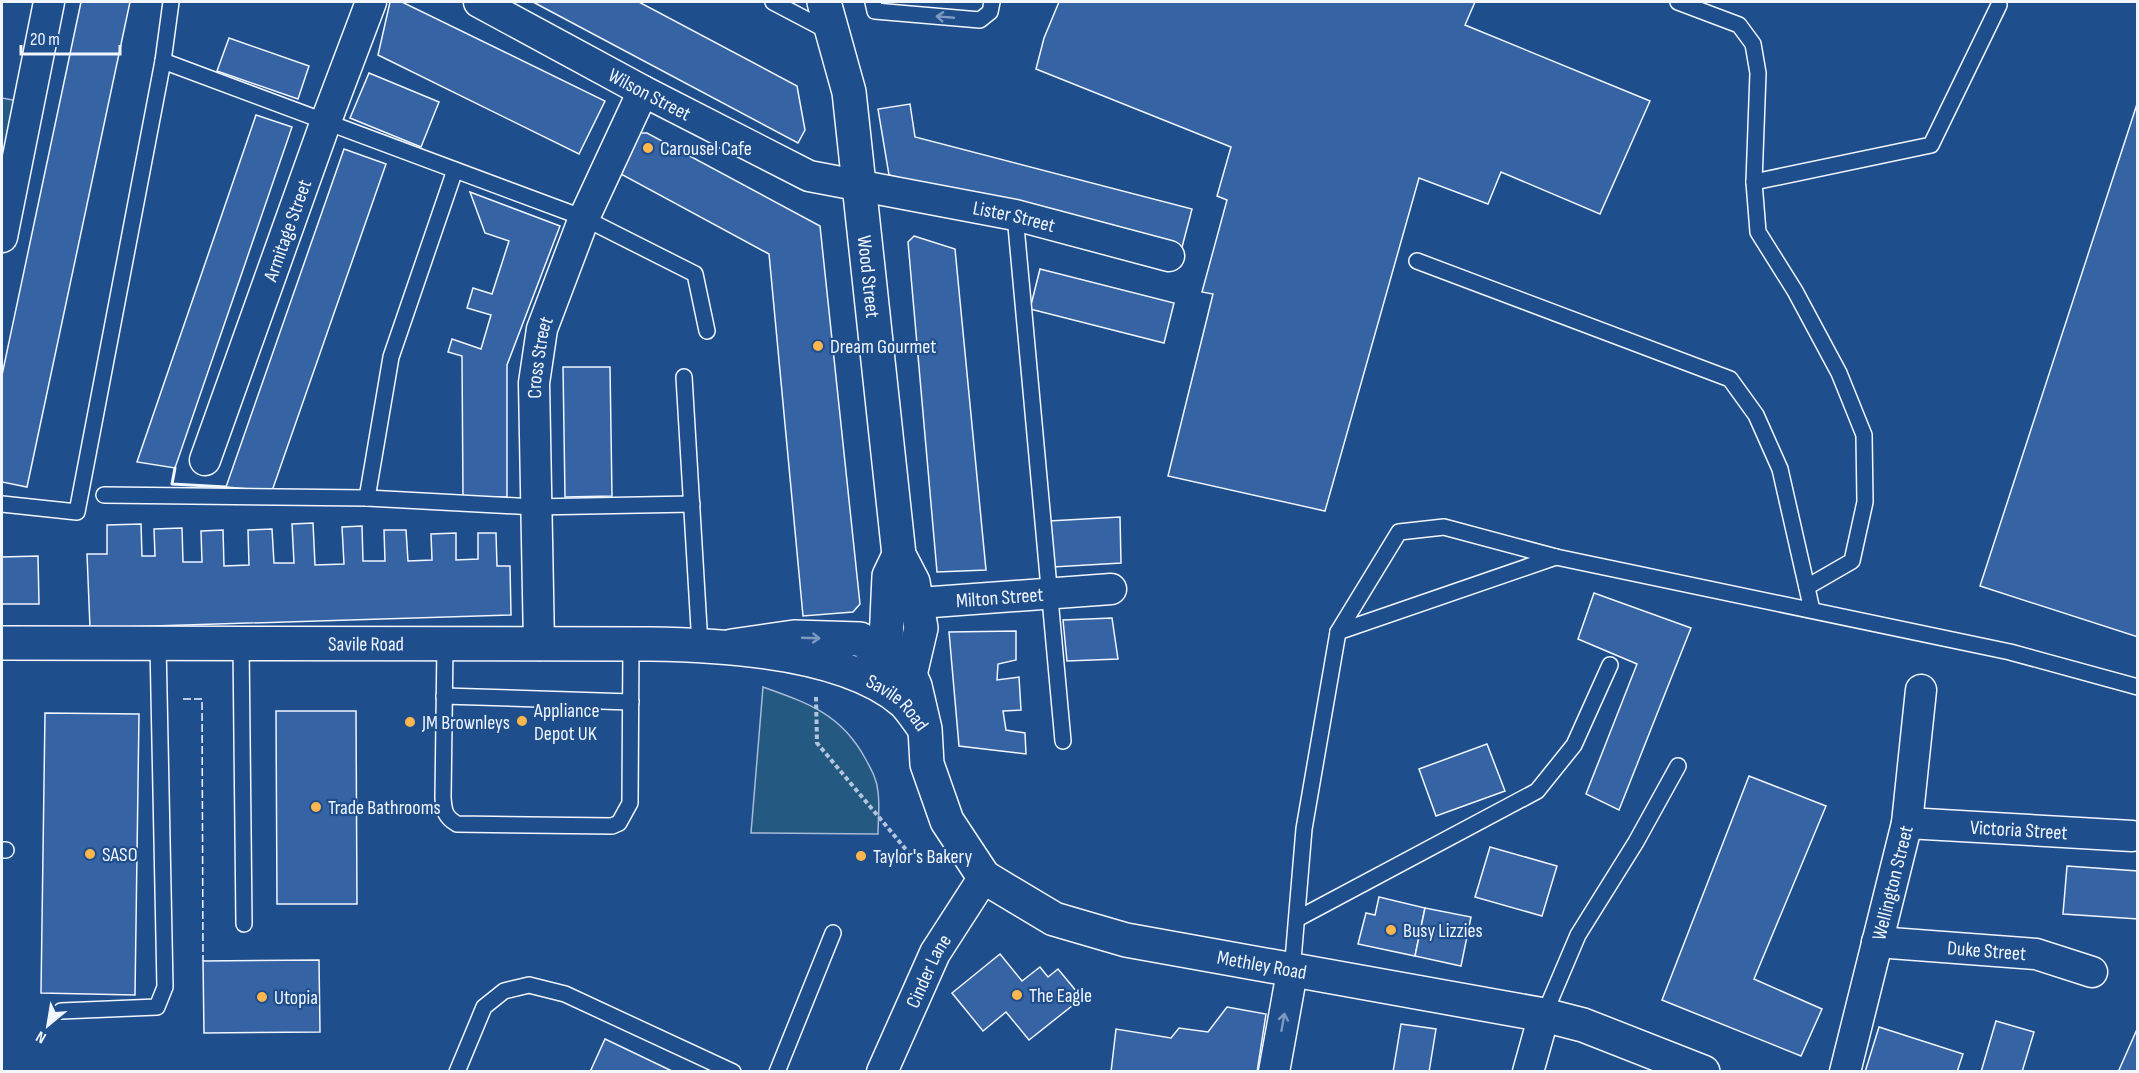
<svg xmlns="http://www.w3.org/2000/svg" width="2139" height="1073" viewBox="0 0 2139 1073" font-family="'Sofia Sans Condensed',sans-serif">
	<rect width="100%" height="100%" fill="#1f4e8c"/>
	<g fill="#245a82" stroke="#a8bbd7" stroke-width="1.5">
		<path d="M2 98 29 103 2 236Z"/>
		<path d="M763 687C808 703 841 714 865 758 871 769 877 779 878 792 880 806 878 820 878 834L751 833Z"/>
	</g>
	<g fill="#3563a3" stroke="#f2f6ff" stroke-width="1.5">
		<path d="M81 2H130L27 487 2 482V375Z"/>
		<path d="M390 2H402L605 101 579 154 378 55Z"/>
		<path d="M533 2H639L797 86 805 130 798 143Z"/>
		<path d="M1059 2H1475L1465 25 1650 101 1600 214 1501 172 1488 204 1419 178 1325 511 1168 476 1213 294 1202 292 1227 200 1217 196 1231 147 1036 69 1044 38Z"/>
		<path d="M229 38 309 66 298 99 217 71Z"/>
		<path d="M369 73 439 102 421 147 350 118Z"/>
		<path d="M2138 101V637L1980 586Z"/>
		<path d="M910 104 915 137 1192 209 1181 251 889 175 878 109Z"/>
		<path d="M256 115 292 127 175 468 137 462Z"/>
		<path d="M640 133H647L820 226 860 604 853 612 803 616 769 254 619 173Z"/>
		<path d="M344 149 386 164 272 491 226 487Z"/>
		<path d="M470 192 560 226 507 365V497H463L462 356 448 352 452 339 481 349 491 315 467 308 473 288 492 294 509 241 485 233Z"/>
		<path d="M914 236 955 249 986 570 937 572 908 242Z"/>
		<path d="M1040 269 1174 303 1164 343 1030 309Z"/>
		<path d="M563 367H610L612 496 565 497Z"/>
		<path d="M1120 517 1121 563 1053 567 1049 521Z"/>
		<path d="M313 523 315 565 344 564 342 527 362 526 363 561H385L384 530H406L408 561 432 560 431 534 456 533V560L478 559V533H496L497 566H510L511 615 90 628 87 554H107V525L141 524 142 556H155L154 529 182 528 183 562H202L201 531 223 530 224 566 249 565 248 530 272 529 274 563H294L292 524Z"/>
		<path d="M38 556 39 604H2V557Z"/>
		<path d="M1594 593 1691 628 1619 810 1586 794 1637 664 1578 639Z"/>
		<path d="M1112 618 1118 659 1067 661 1063 620Z"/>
		<path d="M1016 631V660L998 664 997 680 1019 677 1021 710 1003 711 1006 730 1025 733 1026 754 959 746 949 632Z"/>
		<path d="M276 711H356L357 904H277Z"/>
		<path d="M45 713 139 714 135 995 41 993Z"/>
		<path d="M1487 744 1505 791 1436 816 1419 769Z"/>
		<path d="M1749 776 1826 806 1754 979 1822 1009 1801 1056 1662 1000Z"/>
		<path d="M1490 847 1557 866 1542 916 1475 897Z"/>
		<path d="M2067 866 2138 871V919L2063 914Z"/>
		<path d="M1379 897 1425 908 1415 956 1358 944 1366 913 1375 915Z"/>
		<path d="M1425 908 1471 917 1461 966 1415 956Z"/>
		<path d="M1000 954 1022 981 1040 967 1048 977 1058 969 1082 998 1029 1040 1006 1012 983 1031 952 993Z"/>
		<path d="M319 960 320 1032 204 1033 203 961Z"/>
		<path d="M1227 1007 1266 1014 1257 1072H1111L1116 1029 1171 1038 1179 1028 1208 1032Z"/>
		<path d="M1996 1021 2034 1032 2022 1072H1981Z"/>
		<path d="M1401 1024 1436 1029 1429 1072H1393Z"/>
		<path d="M1879 1027 1963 1054 1957 1072H1865Z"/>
		<path d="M2138 1027V1072H2122L2119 1070Z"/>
		<path d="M605 1039 674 1072H590Z"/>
	</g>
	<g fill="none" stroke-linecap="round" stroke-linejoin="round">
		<defs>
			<g id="service">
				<path d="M773 2 830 32"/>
				<path d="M873 2 875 11 980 20 990 12 992 2"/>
				<path d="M1678 2 1739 25 1753 44 1758 73 1754 182 1758 232 1795 291 1839 373 1864 435 1865 502 1852 561 1807 587"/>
				<path d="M163 61 584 218 695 274 707 331"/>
				<path d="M1754 182 1931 145 1999 5"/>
				<path d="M1015 215 1063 741"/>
				<path d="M1417 261 1730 379 1756 415 1780 469 1812 610"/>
				<path d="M684 377 700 645"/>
				<path d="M104 495 367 498 534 507 692 504"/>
				<path d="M367 498 391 357 455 170"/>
				<path d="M2 504 77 512 163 61 171 2"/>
				<path d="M1338 632 1556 557"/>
				<path d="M241 644 244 924"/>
				<path d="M445 645 443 798C444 811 445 817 457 824L612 826 619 823 630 803 631 644"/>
				<path d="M444 696 631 702"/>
				<path d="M2 850H6"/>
				<path d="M1297 919 1537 791 1574 745 1610 665"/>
				<path d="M1292 972 1304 829 1338 632 1399 532 1444 527 1556 557 2010 652 2138 687"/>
				<path d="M61 1011 157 1007 165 987 158 644"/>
				<path d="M1544 1015 1578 935 1636 842 1678 766"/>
				<path d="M457 1072 484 1007 504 991 529 985 565 994 733 1072"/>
				<path d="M777 1072 833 933"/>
			</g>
			<g id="minor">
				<path id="s1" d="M479 2 643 91 809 176 1015 215 1169 256"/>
				<path d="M2 237 49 2"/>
				<path id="s2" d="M205 460 326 121 371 2"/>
				<path id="s3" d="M892 605 1111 589"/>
				<path id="s4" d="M539 645 534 383 542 329 584 218 643 91"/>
				<path id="s5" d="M1907 823 2132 836"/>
				<path id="s6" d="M1877 942 2036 954 2092 972"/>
				<path id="s7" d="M882 1072 935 953 984 877"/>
				<path d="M1274 1072 1292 972"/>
				<path d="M1528 1072 1544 1015"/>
				<path id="s8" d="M1845 1072 1907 823 1921 690"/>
			</g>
			<g id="tertiary">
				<path id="s9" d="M824 2 849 92 899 555 913 582 921 628 910 675 894 693"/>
				<path d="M877 682 886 641 889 576 899 555"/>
			</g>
			<g id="primary">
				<path id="s10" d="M2 643 650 644C724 645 846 652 904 702 911 709 918 720 924 728"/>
				<path id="s11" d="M732 646 794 637 860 639 899 665 910 675 915 686 925 729 927 764 947 821 984 877 1054 919 1126 940 1544 1015 1583 1025 1703 1072"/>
			</g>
		</defs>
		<use href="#service" stroke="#f2f6ff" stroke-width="18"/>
		<use href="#minor" stroke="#f2f6ff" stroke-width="33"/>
		<use href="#tertiary" stroke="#f2f6ff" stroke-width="36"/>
		<use href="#primary" stroke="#f2f6ff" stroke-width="36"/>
		<path stroke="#b3c4dc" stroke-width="4" stroke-dasharray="4.5 3" stroke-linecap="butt" d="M816 697 817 743 908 852"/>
		<use href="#service" stroke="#1f4e8c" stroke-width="15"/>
		<use href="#minor" stroke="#1f4e8c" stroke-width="30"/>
		<use href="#tertiary" stroke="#1f4e8c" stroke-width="33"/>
		<use href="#primary" stroke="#1f4e8c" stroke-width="33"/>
		<path stroke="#f2f6ff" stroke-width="1.5" stroke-dasharray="8 3" stroke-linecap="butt" d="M183 699H202L203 961"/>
		<path stroke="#f2f6ff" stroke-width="3" d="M175 468 172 484 226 487"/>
	</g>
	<defs><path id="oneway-shaft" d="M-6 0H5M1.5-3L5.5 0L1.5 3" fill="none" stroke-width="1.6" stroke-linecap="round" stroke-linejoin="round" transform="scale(1.5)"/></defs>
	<g stroke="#7e9ac0">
		<use href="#oneway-shaft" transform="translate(945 17) rotate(-175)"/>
		<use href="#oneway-shaft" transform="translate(811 638) rotate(2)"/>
		<use href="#oneway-shaft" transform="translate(1283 1022) rotate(-80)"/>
	</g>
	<g fill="#ffb74d" stroke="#1f4e8c" stroke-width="2">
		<circle cx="648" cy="148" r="6"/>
		<circle cx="818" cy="346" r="6"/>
		<circle cx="522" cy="721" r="6"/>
		<circle cx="410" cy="722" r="6"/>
		<circle cx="316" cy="807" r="6"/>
		<circle cx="90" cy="854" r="6"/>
		<circle cx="861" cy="856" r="6"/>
		<circle cx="1391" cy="930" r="6"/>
		<circle cx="1017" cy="995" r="6"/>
		<circle cx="262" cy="997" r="6"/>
	</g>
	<g text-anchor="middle" stroke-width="4.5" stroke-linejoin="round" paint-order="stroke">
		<g font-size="20" fill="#f2f6ff" stroke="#1f4e8c">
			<text dy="7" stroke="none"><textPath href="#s1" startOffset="194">Wilson Street</textPath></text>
			<text dy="7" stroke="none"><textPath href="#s1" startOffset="582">Lister Street</textPath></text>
			<text dy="7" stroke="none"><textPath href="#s2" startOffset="244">Armitage Street</textPath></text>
			<text dy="7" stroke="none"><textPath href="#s9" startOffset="279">Wood Street</textPath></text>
			<text dy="7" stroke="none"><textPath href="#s4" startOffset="288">Cross Street</textPath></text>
			<text dy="7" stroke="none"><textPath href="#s3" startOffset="108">Milton Street</textPath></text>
			<text dy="7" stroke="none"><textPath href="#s10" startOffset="364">Savile Road</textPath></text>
			<text dy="7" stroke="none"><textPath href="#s10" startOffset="908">Savile Road</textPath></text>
			<text dy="7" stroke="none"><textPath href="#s5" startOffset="112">Victoria Street</textPath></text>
			<text dy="7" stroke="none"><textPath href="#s8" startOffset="195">Wellington Street</textPath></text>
			<text dy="7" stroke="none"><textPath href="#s6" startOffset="110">Duke Street</textPath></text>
			<text dy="7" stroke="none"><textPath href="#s11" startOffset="704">Methley Road</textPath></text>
			<text dy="7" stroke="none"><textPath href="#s7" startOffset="111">Cinder Lane</textPath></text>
		</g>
		<g font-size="20" fill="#f2f6ff" stroke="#1f4e8c" text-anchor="start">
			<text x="660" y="155">Carousel Cafe</text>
			<text x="830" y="353">Dream Gourmet</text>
			<text x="534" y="717">Appliance<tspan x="534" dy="23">Depot UK</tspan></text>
			<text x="422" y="729">JM Brownleys</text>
			<text x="328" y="814">Trade Bathrooms</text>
			<text x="102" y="861">SASO</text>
			<text x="873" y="863">Taylor's Bakery</text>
			<text x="1403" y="937">Busy Lizzies</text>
			<text x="1029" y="1002">The Eagle</text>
			<text x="274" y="1004">Utopia</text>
		</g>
	</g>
	<rect width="2139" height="1073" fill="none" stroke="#f2f6ff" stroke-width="6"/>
	<g transform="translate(48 1025) rotate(210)" stroke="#1f4e8c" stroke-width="4.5" paint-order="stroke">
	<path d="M0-4.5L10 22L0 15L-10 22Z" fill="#f2f6ff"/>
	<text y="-9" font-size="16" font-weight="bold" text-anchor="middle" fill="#f2f6ff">N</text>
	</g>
	<path d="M21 45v9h99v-9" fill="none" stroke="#f2f6ff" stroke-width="3"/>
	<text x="30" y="45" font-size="18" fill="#f2f6ff" stroke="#1f4e8c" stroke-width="4.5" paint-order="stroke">20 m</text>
</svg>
